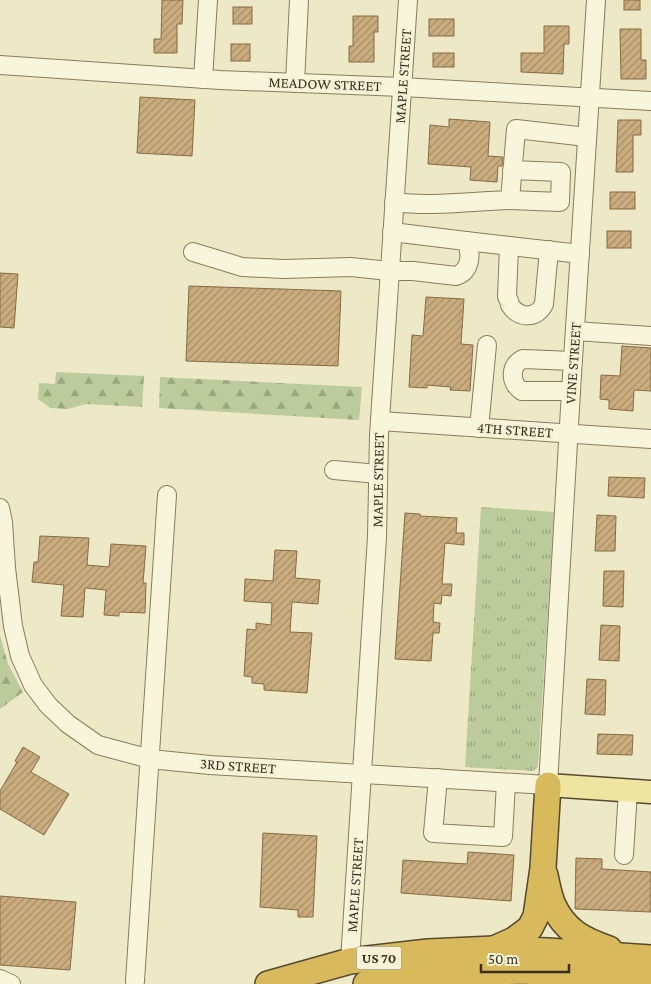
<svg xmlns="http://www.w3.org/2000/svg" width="651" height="984" viewBox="0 0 651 984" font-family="'Crimson Pro',serif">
	<defs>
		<pattern id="grass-tufts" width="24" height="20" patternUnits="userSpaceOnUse" patternTransform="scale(1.25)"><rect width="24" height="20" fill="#bccb9b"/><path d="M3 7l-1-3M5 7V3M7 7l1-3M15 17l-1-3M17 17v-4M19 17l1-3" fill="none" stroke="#9aa57e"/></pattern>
		<pattern id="forest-firs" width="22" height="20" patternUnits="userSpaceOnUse" patternTransform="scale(1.25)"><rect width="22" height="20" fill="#bccb9b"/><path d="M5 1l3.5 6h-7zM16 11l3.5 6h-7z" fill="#9aa57e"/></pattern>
		<pattern id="building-hatch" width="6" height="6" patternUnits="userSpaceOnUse" patternTransform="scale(1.25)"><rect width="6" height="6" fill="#caac7e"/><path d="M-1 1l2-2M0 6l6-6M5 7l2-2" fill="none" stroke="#a58d67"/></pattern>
	</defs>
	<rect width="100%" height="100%" fill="#ede9c7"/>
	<path fill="url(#grass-tufts)" d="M481 507 554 512 538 767 533 771 465 767Z"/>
	<g fill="url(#forest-firs)">
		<path d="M56 372 144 376 142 407 86 404 68 409 50 408 38 399 39 383 55 384Z"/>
		<path d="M160 377 362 387 359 420 159 408Z"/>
		<path d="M0 635 8 664 23 692 0 709Z"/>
	</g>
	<g fill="url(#building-hatch)" stroke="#866b43">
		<path d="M162 0H183L182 24H177V53H154V39H161Z"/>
		<rect x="624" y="0" width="16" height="10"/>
		<rect x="233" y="7" width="19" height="17"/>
		<path d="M353 16H378V32H374V62H349V46H353Z"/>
		<rect x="429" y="19" width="25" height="17"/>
		<path d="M544 26H569V44H564L563 74 521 72V53H544Z"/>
		<path d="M620 29H641V60H646V79H621Z"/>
		<rect x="231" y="44" width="19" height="17"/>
		<rect x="433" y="53" width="21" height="14"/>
		<path d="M140 97 195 100 192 156 137 153Z"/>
		<path d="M449 119 490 122 488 156 503 157 502 166H498L497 182 470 180 471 167 428 164 430 125 449 127Z"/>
		<path d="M618 120H641V135H633V172H616Z"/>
		<rect x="610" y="192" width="25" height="17"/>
		<rect x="607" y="231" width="24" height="17"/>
		<path d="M0 273 18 274 14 328 0 327Z"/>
		<path d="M189 286 341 291 338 366 186 361Z"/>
		<path d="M426 297 464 299 461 344 473 345 470 391 450 390 451 387 427 385V388L409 387 412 335 423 336Z"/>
		<path d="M622 346 651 348V391L634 390 633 411 609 409V400L600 399 601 375 620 376Z"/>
		<path d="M609 477 645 478 644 498 608 496Z"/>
		<path d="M405 513 420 514V516L457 518 456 533H464V545L445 543 442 584H452L451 596 442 595 441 604 434 603 433 622 440 623 439 633H433L431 661 395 659Z"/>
		<path d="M597 515 616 516 615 551H595Z"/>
		<path d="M40 536 89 538 87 565 109 567 111 544 146 546 143 583H146L145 613 119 612V616L104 615 106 590 85 588 83 617 61 616 64 585 32 582 34 562H38Z"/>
		<path d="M275 550 297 551 295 578 320 580 318 604 292 602 290 632 312 633 307 693 264 690V684L252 683V677L244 676 247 629 256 630V623L271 625 272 603 244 601 245 579 273 581Z"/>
		<path d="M604 571H624L623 607 603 606Z"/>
		<path d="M601 625 620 626 619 661 599 660Z"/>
		<path d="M587 679 606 680 605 715 585 714Z"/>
		<path d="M598 734 633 735 632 755 597 754Z"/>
		<path d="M23 747 40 757 31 772 69 794 44 835 0 809V791L17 762 15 761Z"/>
		<path d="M263 833 317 836 313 917H298V910L260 907Z"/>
		<path d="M468 852 514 855 511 901 401 893 403 860 467 864Z"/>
		<path d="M576 858 602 859V869L651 872V912L575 909Z"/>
		<path d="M0 896 76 902 70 970 0 965Z"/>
	</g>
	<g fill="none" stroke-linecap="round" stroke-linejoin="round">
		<defs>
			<g id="minor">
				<path d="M0 65 220 80 402 87 651 101"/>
				<path d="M203 79 208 0"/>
				<path d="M295 83 299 0"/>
				<path d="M510 200 560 202 561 172 512 170"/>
				<path d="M394 202C433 207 471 201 510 200L516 129 587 137"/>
				<path d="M466 241 580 254"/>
				<path d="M509 246 507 297C508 297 510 304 510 305 519 319 537 319 544 304L549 250"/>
				<path d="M193 252 242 267 284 269 351 267 389 271H413L456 276C471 271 472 253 466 241L392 232"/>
				<path d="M575 331 651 336"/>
				<path d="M571 391H522C510 384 509 365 523 359L573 361"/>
				<path d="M380 421 651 439"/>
				<path d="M479 428 487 345"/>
				<path d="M334 470 378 474"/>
				<path d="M0 508 3 522 6 568 13 626 20 656 33 685 48 705 68 724 98 745 150 759 210 765 548 785 571 391 596 0"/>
				<path d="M438 778 433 833 503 837 506 783"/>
				<path d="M624 855 628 790"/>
				<path d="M350 961 377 537 379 435 408 0"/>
				<path d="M0 979 11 984"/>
				<path d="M135 981 167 495"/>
			</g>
			<path id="major" d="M548 785 651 792"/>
			<g id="highway">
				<path d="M545 875C547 885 549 896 553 905 565 931 583 940 609 949"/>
				<path d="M494 949 514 940 530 928 536 916 543 868 548 785"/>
				<path d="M268 984 350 961 428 952 494 949 548 951 651 958"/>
				<path d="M366 984 437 974 523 971 651 980"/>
			</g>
		</defs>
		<use href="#minor" stroke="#887c5d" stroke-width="20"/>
		<use href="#major" stroke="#564931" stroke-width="25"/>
		<use href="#highway" stroke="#564931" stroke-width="28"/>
		<use href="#minor" stroke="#f8f5da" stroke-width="18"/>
		<use href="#major" stroke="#eee5a1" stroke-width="22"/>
		<use href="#highway" stroke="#d8b95c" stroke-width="25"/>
	</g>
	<g text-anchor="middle" stroke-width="5" stroke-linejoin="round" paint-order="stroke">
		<rect fill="#f5f2d6" stroke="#716b57" stroke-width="1" x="356.5" y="946.5" width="45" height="23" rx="4"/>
		<g font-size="14" font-weight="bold" fill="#393120">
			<text x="379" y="963">US 70</text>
		</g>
		<g font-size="15" fill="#393120" stroke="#f5f2d6">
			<text transform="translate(403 76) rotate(-86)" y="5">MAPLE STREET</text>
			<text transform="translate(325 84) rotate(2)" y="5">MEADOW STREET</text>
			<text transform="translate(573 363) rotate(-86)" y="5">VINE STREET</text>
			<text transform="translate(515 430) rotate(4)" y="5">4TH STREET</text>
			<text transform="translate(378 480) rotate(-89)" y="5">MAPLE STREET</text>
			<text transform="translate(238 766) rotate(4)" y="5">3RD STREET</text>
			<text transform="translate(355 885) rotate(-86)" y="5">MAPLE STREET</text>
		</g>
	</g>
	<path d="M481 964v8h88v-8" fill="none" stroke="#393120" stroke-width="2.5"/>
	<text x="488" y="964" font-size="15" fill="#393120" stroke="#f5f2d6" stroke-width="4" paint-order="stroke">50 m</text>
</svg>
